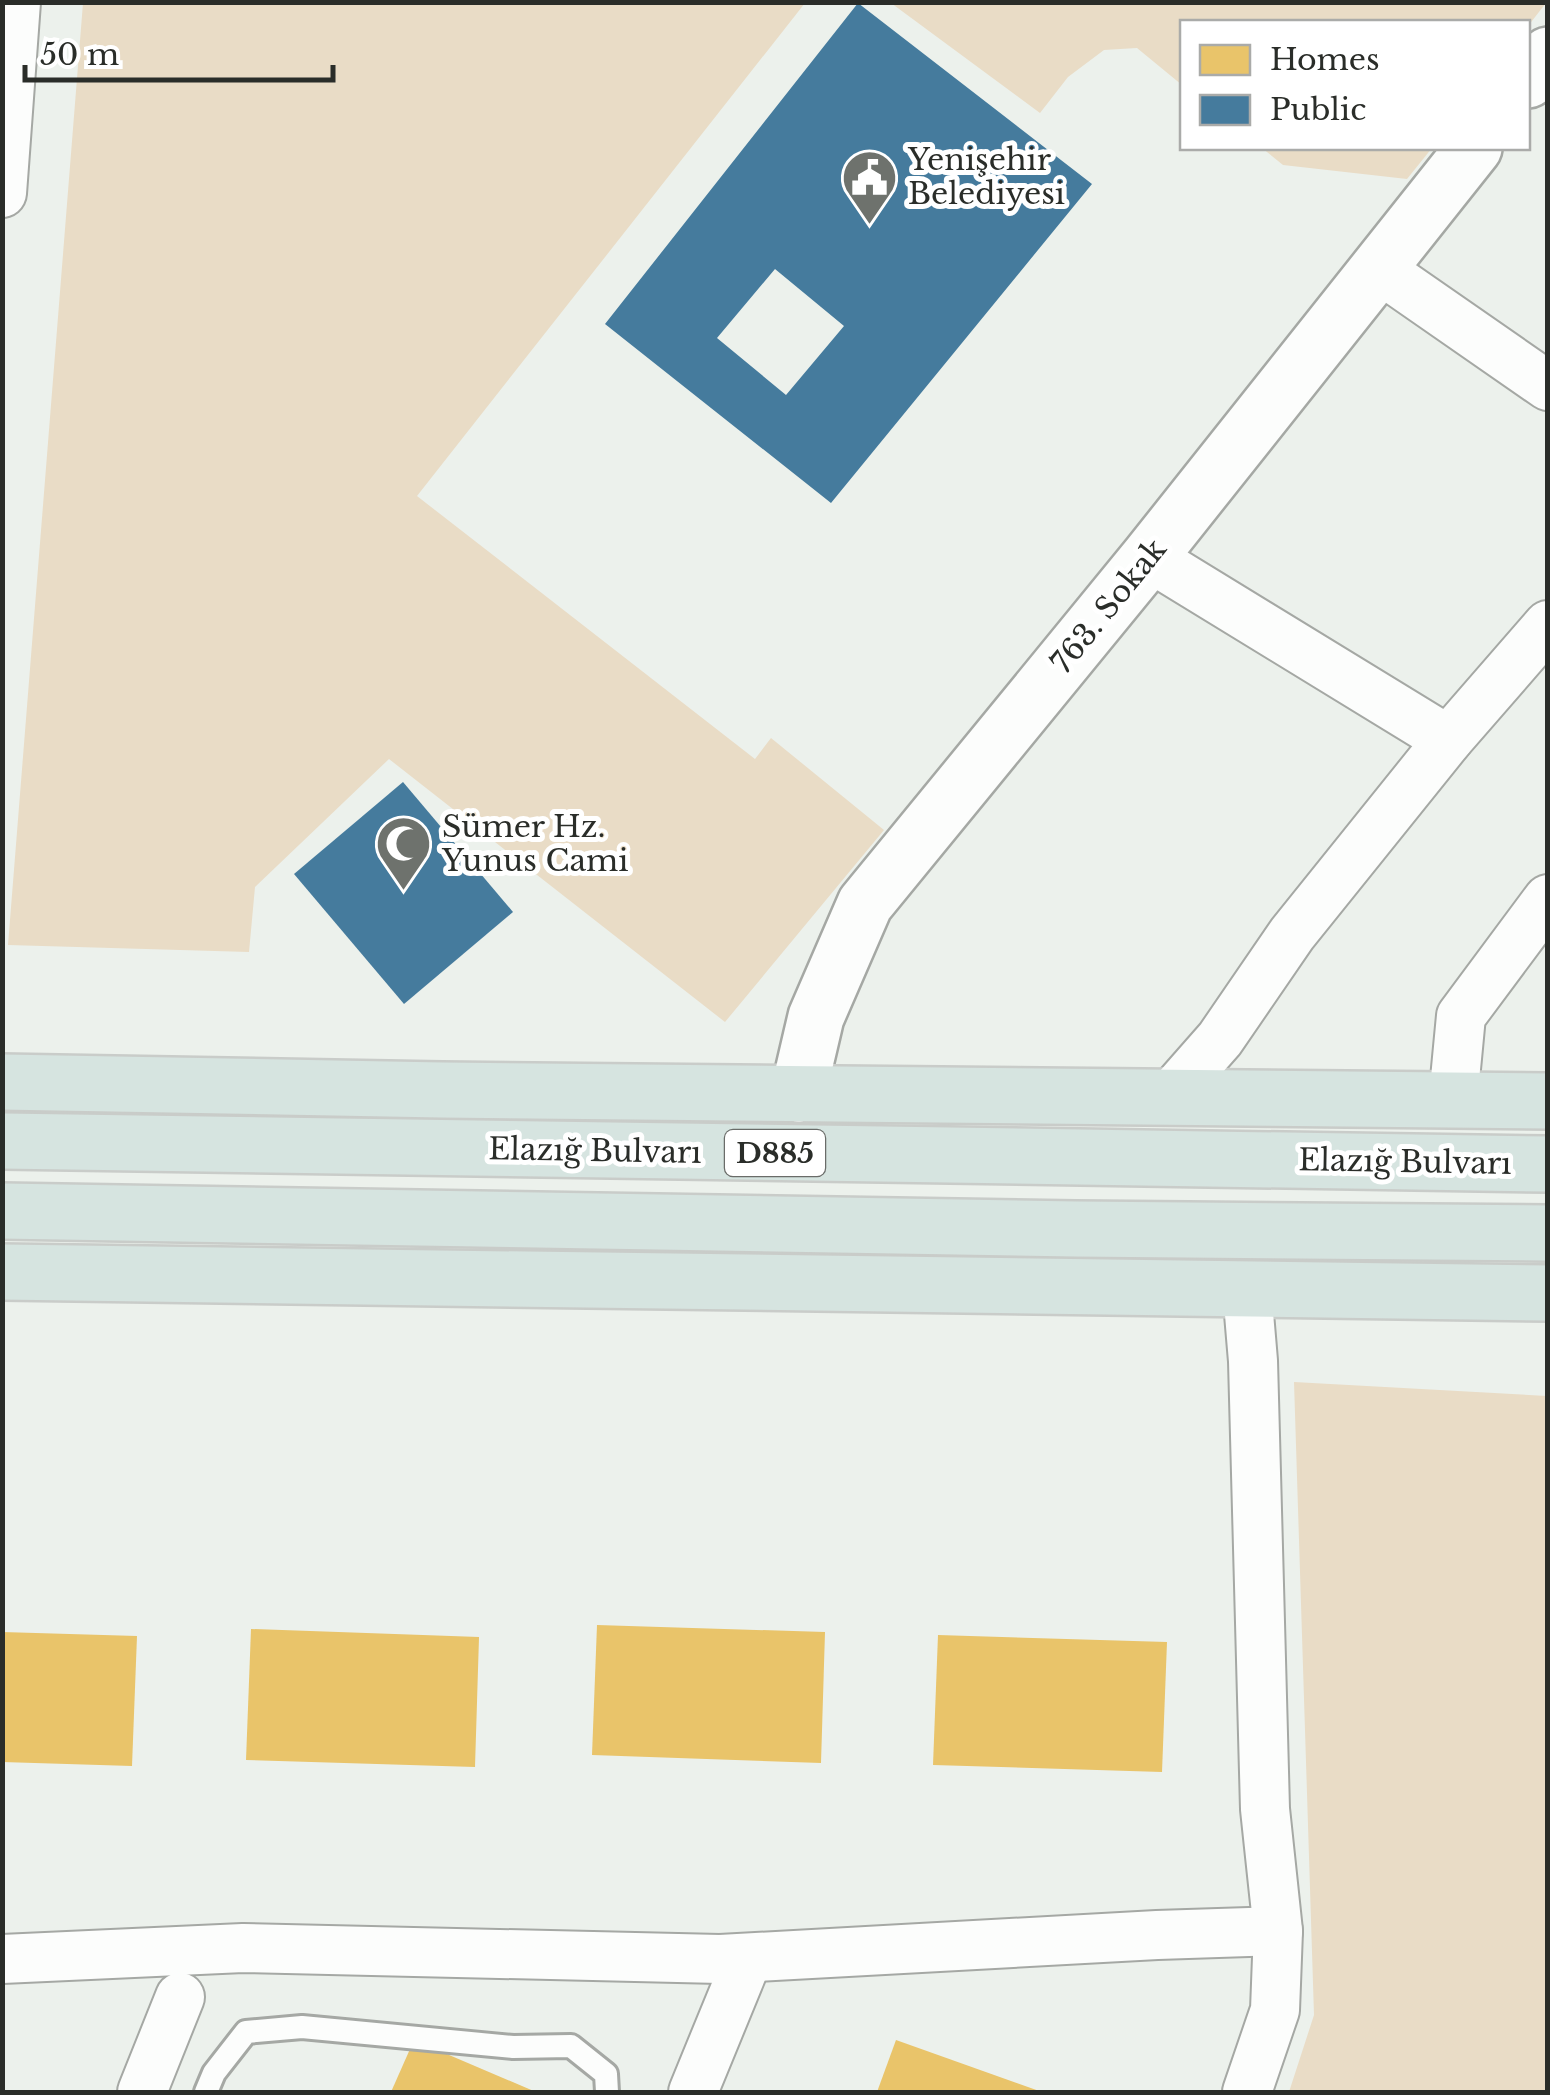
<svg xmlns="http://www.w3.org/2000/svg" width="1550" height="2095" viewBox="0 0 1550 2095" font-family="'Libre Baskerville',serif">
	<rect width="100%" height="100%" fill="#ecf1ec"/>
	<g fill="#e9dcc6">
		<path d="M83 3H805L417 496 755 759 771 738 884 830 725 1022 389 759 255 887 249 952 8 945Z"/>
		<path d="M891 3H1546L1528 26V22H1182V85L1137 48 1104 50 1068 77 1040 113Z"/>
		<path d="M1262 148H1432L1407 179 1283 165Z"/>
		<path d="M1294 1382 1547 1396V2092H1289L1314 2015Z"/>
	</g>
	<g fill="#e9c46a">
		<path d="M597 1625 825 1632 821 1763 592 1755Z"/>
		<path d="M251 1629 479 1637 475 1767 246 1760Z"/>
		<path d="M2 1632 137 1636 132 1766 2 1762Z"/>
		<path d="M938 1635 1167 1642 1162 1772 933 1765Z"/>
		<path d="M414 2040 536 2092H391Z"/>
		<path d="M896 2040 1042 2092H877Z"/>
	</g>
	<g fill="#457b9d" fill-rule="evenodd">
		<path d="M858 3 1092 184 831 503 605 324ZM775 269 844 326 786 395 717 338Z"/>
		<path d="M403 782 513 912 404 1004 294 874Z"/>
	</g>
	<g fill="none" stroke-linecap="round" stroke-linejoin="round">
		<defs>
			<path id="service" d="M206 2092 214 2073 246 2032 302 2027 513 2047 571 2046 606 2074 607 2092"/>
			<g id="minor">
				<path d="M2 193 16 2"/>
				<path d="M1378 268 1548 386"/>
				<path d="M1149 557 1448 740"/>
				<path d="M1169 1097 1220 1039 1292 934 1448 740 1548 625"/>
				<path d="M1453 1100 1461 1016 1548 899"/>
				<path d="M2 1959 243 1948 720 1959 1157 1935 1278 1931"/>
				<path d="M142 2092 180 1997"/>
				<path d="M693 2092 748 1958"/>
				<path d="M1247 2092 1275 2010 1278 1931 1265 1809 1253 1361 1247 1290"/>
			</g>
			<g id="tertiary">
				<path d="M1528 80 1548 55"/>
				<path d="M798 1094 816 1017 865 904 1149 557 1474 148"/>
			</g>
			<g id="trunk">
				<path d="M2 1082 442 1090 1548 1101"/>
				<path d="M2 1141 1548 1164"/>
				<path d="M2 1211 1076 1229 1548 1233"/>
				<path d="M2 1272 1548 1293"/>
			</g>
		</defs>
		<use href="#service" stroke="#a5a8a4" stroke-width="28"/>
		<use href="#minor" stroke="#a5a8a4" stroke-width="52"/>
		<use href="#tertiary" stroke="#a5a8a4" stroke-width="60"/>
		<use href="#trunk" stroke="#c9ccc9" stroke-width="60"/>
		<use href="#service" stroke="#fcfdfc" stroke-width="22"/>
		<use href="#minor" stroke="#fcfdfc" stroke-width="48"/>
		<use href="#tertiary" stroke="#fcfdfc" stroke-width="55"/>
		<use href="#trunk" stroke="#d6e4e0" stroke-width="55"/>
	</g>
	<defs>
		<symbol id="civic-pin" viewBox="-11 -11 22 30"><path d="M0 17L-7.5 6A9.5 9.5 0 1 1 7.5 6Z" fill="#6e726d" stroke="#fff"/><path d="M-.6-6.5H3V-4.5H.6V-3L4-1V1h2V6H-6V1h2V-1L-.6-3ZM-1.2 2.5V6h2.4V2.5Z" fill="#fff"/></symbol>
		<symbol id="mosque-pin" viewBox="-11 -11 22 30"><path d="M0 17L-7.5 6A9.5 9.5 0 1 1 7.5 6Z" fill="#6e726d" stroke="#fff"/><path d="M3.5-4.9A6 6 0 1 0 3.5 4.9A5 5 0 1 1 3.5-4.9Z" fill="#fff"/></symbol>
	</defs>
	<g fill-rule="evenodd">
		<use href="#civic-pin" x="838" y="146" width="63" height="86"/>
		<use href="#mosque-pin" x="372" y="812" width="63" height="86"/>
	</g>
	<g text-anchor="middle" stroke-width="10" stroke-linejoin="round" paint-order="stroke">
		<rect fill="#fff" stroke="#6a6c69" stroke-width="2.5" x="725" y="1130" width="100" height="46" rx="8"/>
		<g font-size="28" font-weight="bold" fill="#2a2d29">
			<text x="775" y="1163">D885</text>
		</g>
		<g font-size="30" fill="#2a2d29" stroke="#fff" text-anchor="start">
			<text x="908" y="170">Yenişehir<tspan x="908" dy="34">Belediyesi</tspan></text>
			<text x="442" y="837">Sümer Hz.<tspan x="442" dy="34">Yunus Cami</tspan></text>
		</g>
		<g font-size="30" fill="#2a2d29" stroke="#fff">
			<text transform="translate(1109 606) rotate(-51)" y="10">763. Sokak</text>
			<text transform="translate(595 1151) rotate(1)" y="10">Elazığ Bulvarı</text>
			<text transform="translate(1405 1162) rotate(1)" y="10">Elazığ Bulvarı</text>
		</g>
	</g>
	<rect width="1550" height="2095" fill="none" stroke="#2a2d29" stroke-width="10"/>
	<rect x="1180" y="20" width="350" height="130" fill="#ffffff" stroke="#aaaba9" stroke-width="2.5"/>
	<rect x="1200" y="45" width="50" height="30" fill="#e9c46a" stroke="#aaaba9" stroke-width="2.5"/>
	<text x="1270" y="70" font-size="30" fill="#2a2d29">Homes</text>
	<rect x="1200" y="95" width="50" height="30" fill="#457b9d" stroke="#aaaba9" stroke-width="2.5"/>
	<text x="1270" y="120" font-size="30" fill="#2a2d29">Public</text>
	<path d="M25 65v15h308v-15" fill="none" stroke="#2a2d29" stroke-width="5"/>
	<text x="40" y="65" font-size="30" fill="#2a2d29" stroke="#ffffff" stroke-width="8" paint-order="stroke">50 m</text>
</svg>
